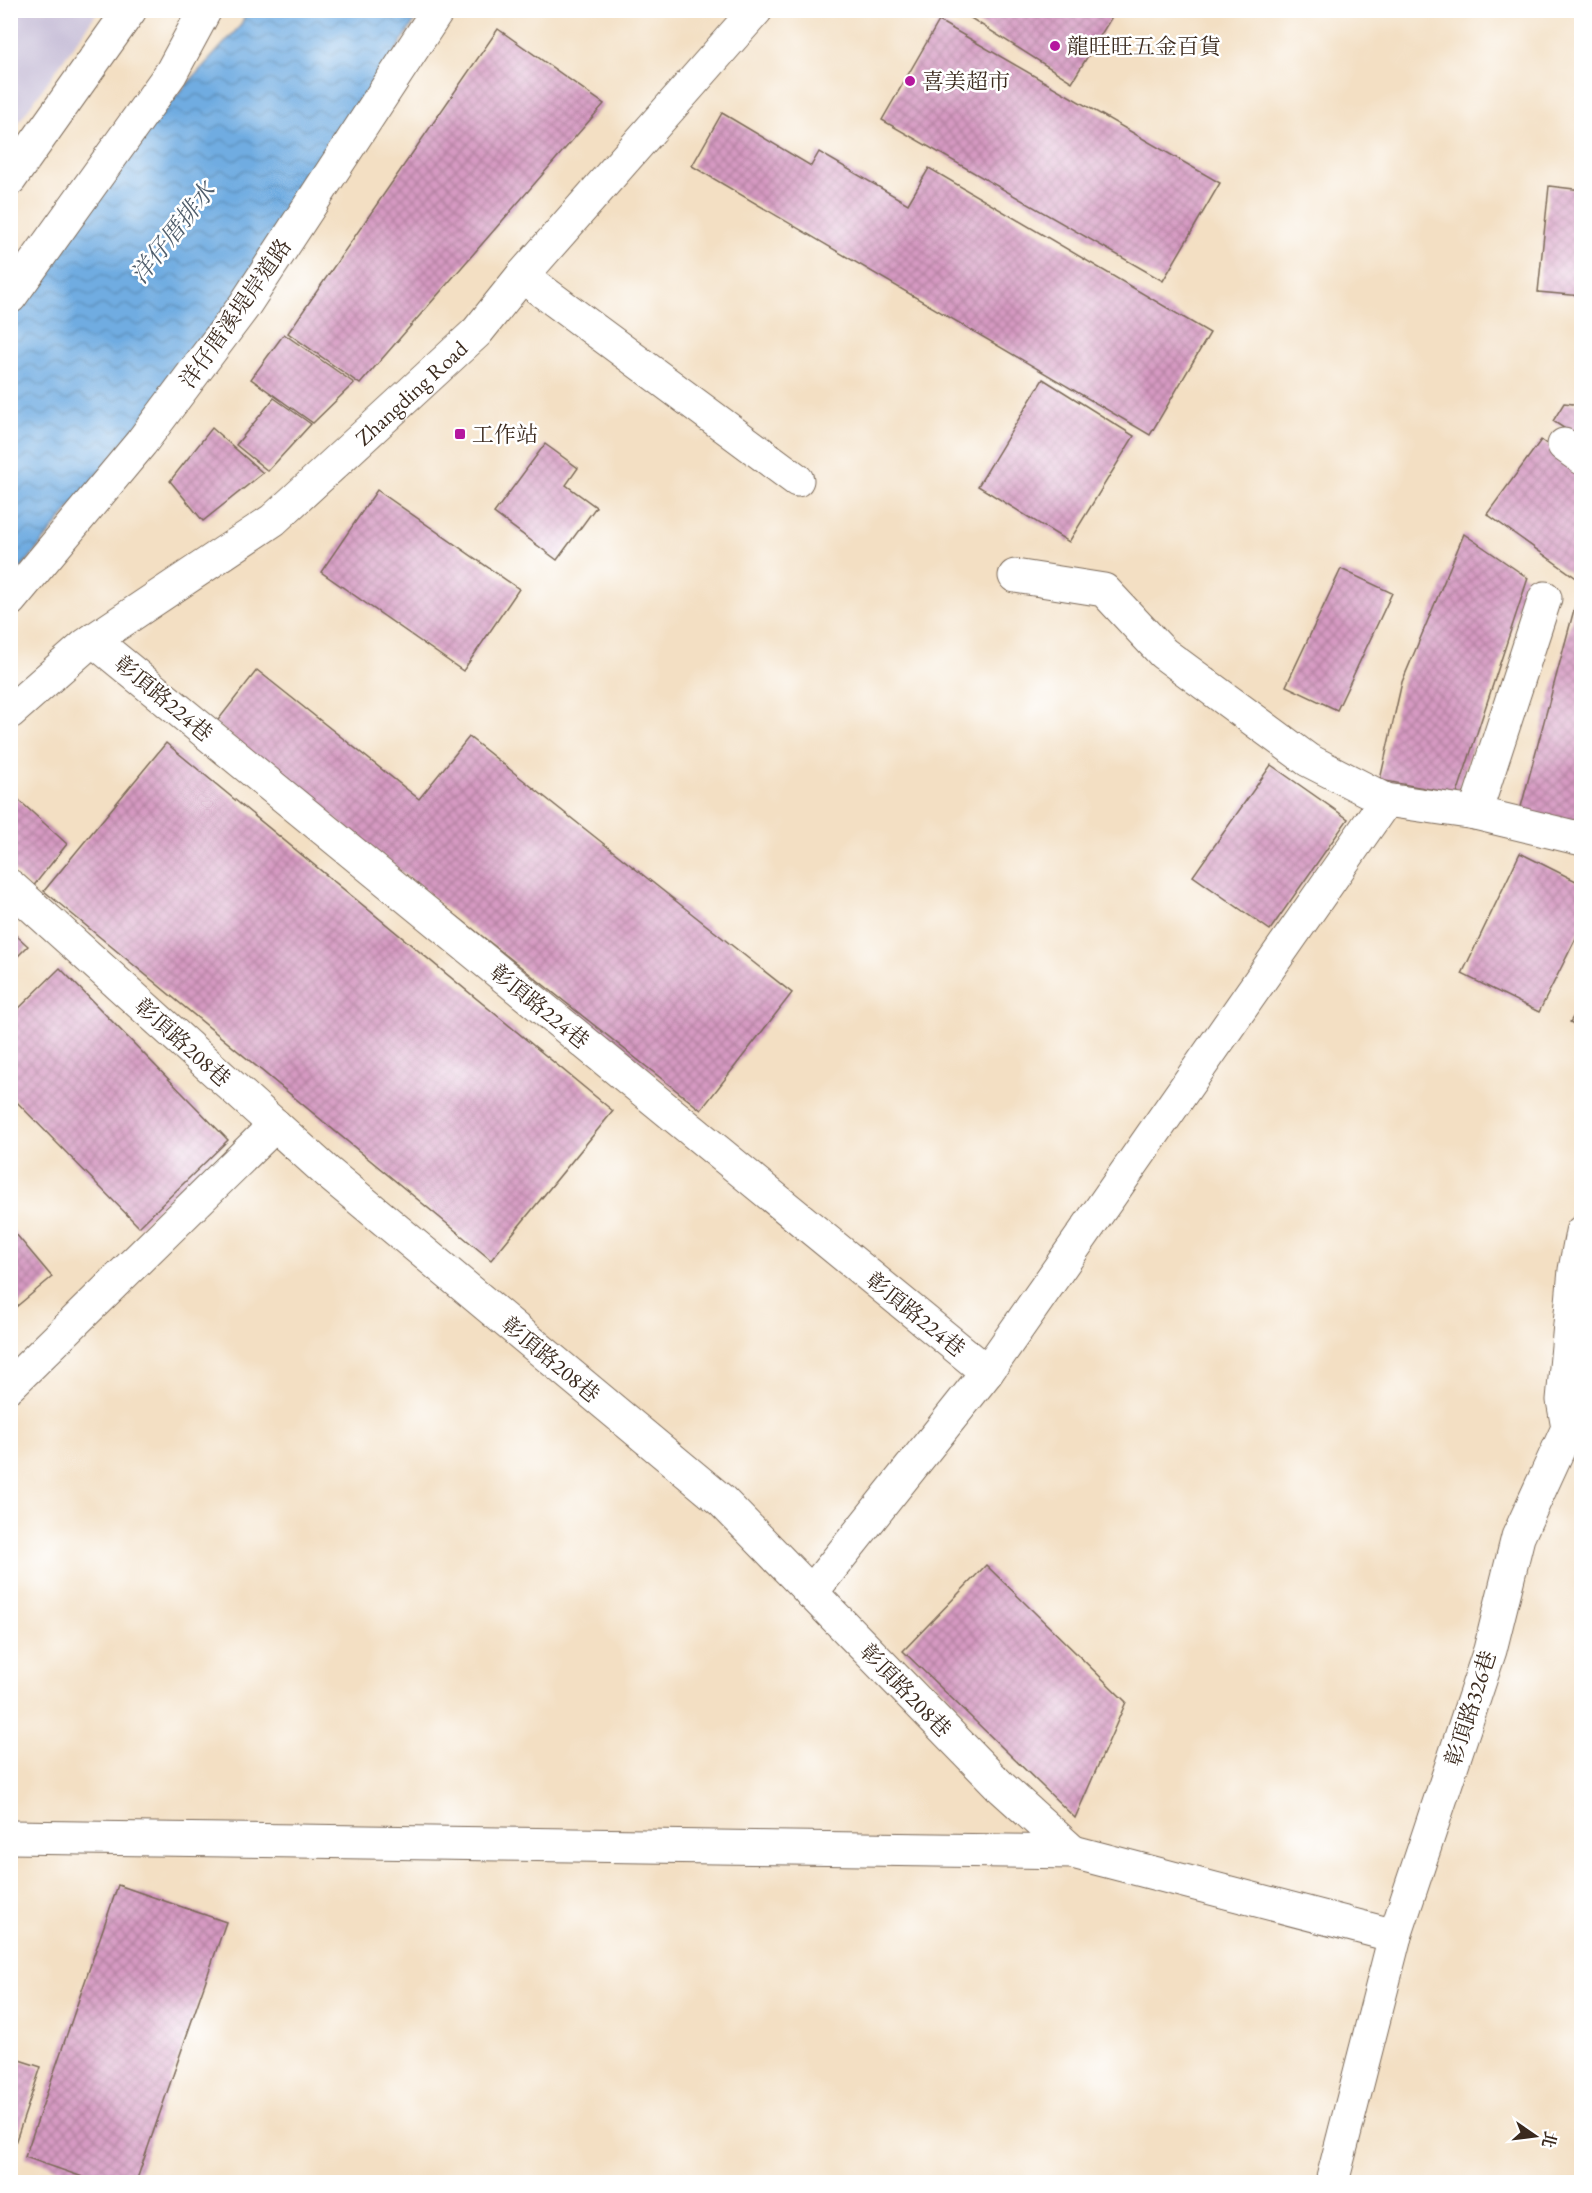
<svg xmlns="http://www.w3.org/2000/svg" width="1592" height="2193" viewBox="0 0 1592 2193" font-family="'EB Garamond','Noto Serif TC',serif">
	<defs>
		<pattern id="water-waves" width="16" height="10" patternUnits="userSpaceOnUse" patternTransform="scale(1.5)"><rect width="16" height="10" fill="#6face1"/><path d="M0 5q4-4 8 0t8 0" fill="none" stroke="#5c8cb6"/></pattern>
		<pattern id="building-cross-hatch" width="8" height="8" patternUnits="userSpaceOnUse" patternTransform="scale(1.5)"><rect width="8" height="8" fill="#d69ac2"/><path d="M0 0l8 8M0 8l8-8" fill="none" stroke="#af7e9d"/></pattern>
	</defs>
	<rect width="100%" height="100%" fill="#fff"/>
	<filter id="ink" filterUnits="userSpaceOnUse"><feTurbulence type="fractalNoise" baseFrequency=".0167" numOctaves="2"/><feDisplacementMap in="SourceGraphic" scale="12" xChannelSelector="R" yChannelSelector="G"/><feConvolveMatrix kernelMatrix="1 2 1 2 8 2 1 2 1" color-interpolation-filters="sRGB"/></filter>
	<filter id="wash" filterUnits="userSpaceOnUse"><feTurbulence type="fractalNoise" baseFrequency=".008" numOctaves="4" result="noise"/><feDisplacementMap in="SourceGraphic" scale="24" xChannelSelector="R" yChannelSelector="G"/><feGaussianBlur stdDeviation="1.35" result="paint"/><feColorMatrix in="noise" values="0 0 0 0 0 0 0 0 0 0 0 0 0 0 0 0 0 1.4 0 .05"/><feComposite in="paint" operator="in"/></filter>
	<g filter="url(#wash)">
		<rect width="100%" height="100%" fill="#f3dfc3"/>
		<path fill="#c8bfd8" d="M11 10 98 11 11 133 10 11Z"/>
		<path fill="url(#water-waves)" stroke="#556b80" stroke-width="1.5" d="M247 11H421L236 304 11 581 10 278 241 25Z"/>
		<g id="blocks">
			<g fill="url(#building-cross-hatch)">
				<path d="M958 10H1116L1072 82Z"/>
				<path d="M939 21 1220 183 1163 281 882 120Z"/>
				<path d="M498 29 604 104 360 384 288 333Z"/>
				<path d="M722 113 811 166 819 152 908 204 929 168 1210 333 1150 435 692 166Z"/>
				<path d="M1549 186 1582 190V296L1538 292Z"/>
				<path d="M284 334 354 383 313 423 251 379Z"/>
				<path d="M1043 379 1134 436 1069 542 978 486Z"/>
				<path d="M274 398 311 424 268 471 236 445Z"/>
				<path d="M1564 403 1582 405V440L1553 421Z"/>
				<path d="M212 428 263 473 203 521 170 481Z"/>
				<path d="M1541 440 1582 470V582L1487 514Z"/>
				<path d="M545 444 578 468 566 485 596 507 557 560 494 513Z"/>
				<path d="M377 490 519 589 463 671 321 572Z"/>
				<path d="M1464 534 1528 578 1457 794 1380 780 1402 682Z"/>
				<path d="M1341 569 1392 593 1337 710 1286 686Z"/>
				<path d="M1575 606 1582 610V835L1518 818Z"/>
				<path d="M257 670 419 799 469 737 792 993 701 1110 215 724Z"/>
				<path d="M166 743 613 1111 491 1260 44 891Z"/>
				<path d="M1271 765 1348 819 1270 930 1193 876Z"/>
				<path d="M10 792 67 844 32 888 10 867Z"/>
				<path d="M1520 853 1582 884V926L1539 1012 1462 974Z"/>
				<path d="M10 930 28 946 10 964Z"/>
				<path d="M60 968 228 1140 139 1227 10 1095V1017Z"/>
				<path d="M1582 1003V1029L1570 1022Z"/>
				<path d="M10 1227 52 1277 10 1312Z"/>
				<path d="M986 1565 1126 1702 1075 1818 903 1651Z"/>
				<path d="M118 1885 226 1922 136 2182H97L25 2157Z"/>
				<path d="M10 2057 41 2067 11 2155H10Z"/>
			</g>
		</g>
	</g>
	<g filter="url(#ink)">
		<use href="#blocks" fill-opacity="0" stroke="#7b6958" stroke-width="1.5"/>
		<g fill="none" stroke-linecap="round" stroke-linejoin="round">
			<defs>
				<g id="minor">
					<path d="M10 179 130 10"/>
					<path d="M522 276 797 480"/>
					<path d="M10 297 171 73 205 10"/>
					<path d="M1564 445 1582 458"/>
					<path d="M1015 576 1104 590 1163 653 1308 760 1386 800 1475 813 1582 839"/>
					<path d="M10 600 141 443 244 306 438 10"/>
					<path d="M93 640 987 1372"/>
					<path id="s1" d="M10 712 86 645 273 520 477 332 522 276 756 10"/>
					<path d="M1475 813 1545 598"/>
					<path d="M10 886 327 1172 722 1501 1000 1786 1073 1852"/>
					<path d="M10 1385 275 1125"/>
					<path d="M811 1593 987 1372 1386 800"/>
					<path d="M10 1837 1073 1852 1395 1936"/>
					<path d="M1332 2182 1395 1936 1490 1650 1518 1537 1568 1428 1563 1400 1575 1270 1582 1232"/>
				</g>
			</defs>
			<use href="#minor" stroke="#7b6958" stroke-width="35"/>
			<use href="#minor" stroke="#fff" stroke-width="33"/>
		</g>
	</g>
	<g fill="#b5179e" stroke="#fff" stroke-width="2">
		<circle cx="1055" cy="46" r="6"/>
		<circle cx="910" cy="81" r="6"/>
		<rect x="454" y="428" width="12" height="12" rx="3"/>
	</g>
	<g text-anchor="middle" stroke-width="5" stroke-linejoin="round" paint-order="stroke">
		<g font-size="22" fill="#3b2a1e" stroke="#fff" text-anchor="start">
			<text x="1067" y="54">龍旺旺五金百貨</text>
			<text x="922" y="89">喜美超市</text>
			<text x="472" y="442">工作站</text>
		</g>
		<g font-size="22" fill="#3b2a1e" stroke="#fff">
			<text transform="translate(235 313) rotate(-55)" y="8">洋仔厝溪堤岸道路</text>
			<text dy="8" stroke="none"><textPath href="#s1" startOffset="514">Zhangding Road</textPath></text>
			<text transform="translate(164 698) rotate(40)" y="8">彰頂路224巷</text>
			<text transform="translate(540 1006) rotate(39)" y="8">彰頂路224巷</text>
			<text transform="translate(183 1042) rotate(42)" y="8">彰頂路208巷</text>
			<text transform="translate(916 1314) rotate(39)" y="8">彰頂路224巷</text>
			<text transform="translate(551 1359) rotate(40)" y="8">彰頂路208巷</text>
			<text transform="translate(906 1690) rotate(46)" y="8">彰頂路208巷</text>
			<text transform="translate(1470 1708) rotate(-72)" y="8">彰頂路326巷</text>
		</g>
		<g font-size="24" font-style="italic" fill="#505e6c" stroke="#fff">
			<text transform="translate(173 233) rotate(-52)" y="8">洋仔厝排水</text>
		</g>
	</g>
	<rect width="1592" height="2193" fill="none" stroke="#fff" stroke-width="36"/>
	<g transform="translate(1535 2136) rotate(104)" stroke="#ffffff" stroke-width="4.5" paint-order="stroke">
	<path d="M0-4.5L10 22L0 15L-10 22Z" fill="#3b2a1e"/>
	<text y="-9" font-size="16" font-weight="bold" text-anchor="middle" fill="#3b2a1e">北</text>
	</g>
</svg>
